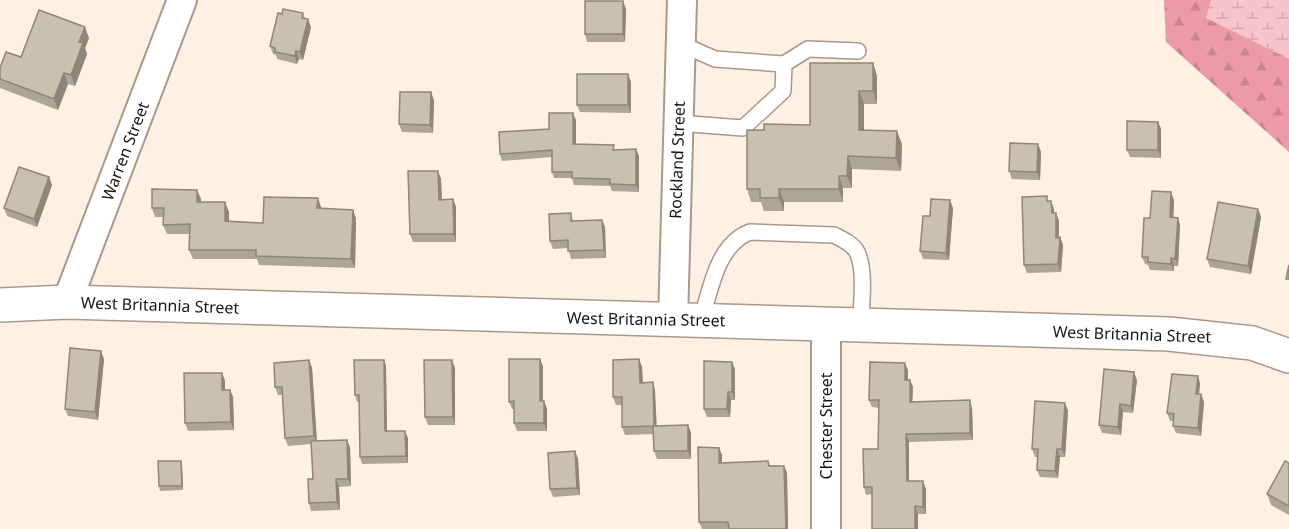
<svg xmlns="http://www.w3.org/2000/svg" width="1289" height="529" viewBox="0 0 1289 529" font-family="'Noto Sans',sans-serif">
	<defs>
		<pattern id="forest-firs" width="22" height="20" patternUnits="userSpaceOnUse" patternTransform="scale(1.5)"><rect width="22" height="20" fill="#eb9aa6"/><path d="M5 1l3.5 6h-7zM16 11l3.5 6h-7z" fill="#c9848e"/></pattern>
		<pattern id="wetland-marsh" width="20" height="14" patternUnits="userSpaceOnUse" patternTransform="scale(1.5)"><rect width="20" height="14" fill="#f7c4ca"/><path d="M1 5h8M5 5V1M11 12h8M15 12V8" fill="none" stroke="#d3a8ac"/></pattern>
	</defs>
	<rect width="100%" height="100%" fill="#fff0e4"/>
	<path fill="url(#forest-firs)" d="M1164 0H1289V152L1166 42Z"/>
	<path fill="url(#wetland-marsh)" d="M1211 0H1289V59L1206 18Z"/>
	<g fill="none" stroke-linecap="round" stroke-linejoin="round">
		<defs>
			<g id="service">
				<path d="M784 64 808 49 858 51"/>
				<path d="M678 123 743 128 783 91 784 64 715 59 681 44"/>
				<path d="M701 321C710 291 717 244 750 232L834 235C842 239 853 244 857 252 866 271 861 303 861 324"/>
			</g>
			<g id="minor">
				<path d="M67 302 182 0"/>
				<path d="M673 320 682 0"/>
				<path d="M826 529V323"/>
			</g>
			<path id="tertiary" d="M0 305 67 302 1169 334 1252 343 1289 356"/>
		</defs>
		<use href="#service" stroke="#aa998b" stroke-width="18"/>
		<use href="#minor" stroke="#aa998b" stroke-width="32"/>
		<use href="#tertiary" stroke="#aa998b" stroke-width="36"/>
		<use href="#service" stroke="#fff" stroke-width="15"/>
		<use href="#minor" stroke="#fff" stroke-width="28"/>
		<use href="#tertiary" stroke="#fff" stroke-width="33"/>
	</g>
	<g fill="#ada595">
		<path d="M626 9 625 42H587L585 34Z"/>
		<path d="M303 13 305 19 311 27 303 60 299 59 297 64 277 59 276 55 273 54 270 46 282 14Z"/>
		<path d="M89 38 85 48 87 54 75 86 68 84 58 110 0 88V68L21 57Z"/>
		<path d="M873 63 877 76V104H864V130L902 144 901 171 852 169V188H843V202H784V211H764L761 202H751L747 189 764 130 810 125Z"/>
		<path d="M628 74 631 82V113L580 112 577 105Z"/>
		<path d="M434 100 433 133 402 132 399 124Z"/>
		<path d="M576 120V144L615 150 639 156V192L612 191 610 186 574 185 572 178H554L552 172V157L502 161 500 154 549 129Z"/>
		<path d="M1158 122 1161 129V158L1130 157 1127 150Z"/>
		<path d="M1038 144 1041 152 1040 180 1012 179 1009 171Z"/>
		<path d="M438 171 441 179 442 200 453 199 456 207V242H413L410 234Z"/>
		<path d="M49 177 52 185 37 227 7 216 4 208Z"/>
		<path d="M201 199V202H225L229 212V221L263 223 321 207V208L353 210 356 219 355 268 259 265 257 259H193L189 250V234H167L163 225V217H155L152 208Z"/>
		<path d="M1174 200 1173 217 1180 225 1178 266H1174V271L1150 270 1148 265 1145 264 1142 257 1150 218Z"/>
		<path d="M1048 201 1054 209V213L1059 221V237H1060L1063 245 1061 272 1027 273 1024 265Z"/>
		<path d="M953 208 949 260 923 259 920 251 930 216Z"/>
		<path d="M1258 209 1261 217 1251 274 1210 267 1207 259Z"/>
		<path d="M571 213 573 221 602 220 605 227 606 258 571 259 568 248 553 249 550 241Z"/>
		<path d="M104 359 98 420 68 416 65 409Z"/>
		<path d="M540 359 543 367V401H544L547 409V431H517L514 423V409H512L509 402Z"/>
		<path d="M639 359 642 367 643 383 655 390 656 426 688 425 691 433V459H657L654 451 653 434 625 435 622 427V405H616L613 397Z"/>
		<path d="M309 360 312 368 317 441 350 447 351 486 339 487 340 510 311 511 309 503 313 479 311 444 288 446 285 438 282 395H278L275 387Z"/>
		<path d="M384 360 386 366 387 431 408 438V463L362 464 360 457 359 402H357L355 395Z"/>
		<path d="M455 368V425H428L425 417Z"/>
		<path d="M735 369V400H731L730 417H707L704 409Z"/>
		<path d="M908 370V380H910L913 387 912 402 972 408 973 440 909 442V481L926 489V514H918V529H872V494L866 495 864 487 878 449 879 408 872 407 869 400Z"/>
		<path d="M222 373 225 381V390H230L233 397 234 430 188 431 185 423Z"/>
		<path d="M1198 376 1200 384 1199 394 1204 402 1201 436 1176 433 1173 426 1174 421H1170L1167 413Z"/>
		<path d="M1137 380 1133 413 1123 412 1121 435 1102 433 1099 425Z"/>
		<path d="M1065 403 1068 411 1065 457H1060L1058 478 1040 477 1037 470 1038 457H1035L1032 449Z"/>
		<path d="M719 448 722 455V463L784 466 787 473 788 529H702L699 522Z"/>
		<path d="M575 451 578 459 580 495 553 497 550 489Z"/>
		<path d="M181 461 182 465 183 490 160 491 159 486Z"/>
		<path d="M1289 463V515L1271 505 1267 494Z"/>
	</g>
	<g fill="#8d8679">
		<path d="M623 1 626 9 625 42 623 34Z"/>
		<path d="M308 19 311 27 303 60 300 52Z"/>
		<path d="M85 27 89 38 85 48 87 54 75 86 71 75 79 42Z"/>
		<path d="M296 51 299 59 297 64 295 56Z"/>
		<path d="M873 63 877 76V104L873 91Z"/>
		<path d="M64 73 68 84 58 110 54 99Z"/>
		<path d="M628 74 631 82V113L628 105Z"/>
		<path d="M859 91 864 104V143L859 130Z"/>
		<path d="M431 92 434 100 433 133 430 125Z"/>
		<path d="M573 113 576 120V151L573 144Z"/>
		<path d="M1158 122 1161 129V158L1158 150Z"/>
		<path d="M897 131 902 144 901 171 896 158Z"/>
		<path d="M1038 144 1041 152 1040 180 1037 172Z"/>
		<path d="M636 149 639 156V192L636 185Z"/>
		<path d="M848 156 852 169V188L847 176Z"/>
		<path d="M438 171 441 179 442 207 439 200Z"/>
		<path d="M839 176 843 188V202L839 189Z"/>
		<path d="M49 177 52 185 37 227 34 219Z"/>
		<path d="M779 189 784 202V211L779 198Z"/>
		<path d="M197 190 201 199V212L197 202Z"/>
		<path d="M1171 192 1174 200 1173 225 1170 217Z"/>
		<path d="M318 198 321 207V217L317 208Z"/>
		<path d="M453 199 456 207V242L454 234Z"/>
		<path d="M950 200 953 208 949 260 946 253Z"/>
		<path d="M1051 201 1054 209 1055 221 1052 213Z"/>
		<path d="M225 202 229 212V230L225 221Z"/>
		<path d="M1258 209 1261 217 1251 274 1248 266Z"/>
		<path d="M353 210 356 219 355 268 351 259Z"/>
		<path d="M1056 213 1059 221 1058 245 1056 238Z"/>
		<path d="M1178 218 1180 225 1178 266 1175 259Z"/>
		<path d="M602 220 605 227 606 258 604 250Z"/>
		<path d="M1060 237 1063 245 1061 272 1058 264Z"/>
		<path d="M1171 258 1174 266V271L1171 264Z"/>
		<path d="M101 351 104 359 98 420 95 412Z"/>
		<path d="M540 359 543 367V409L540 401Z"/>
		<path d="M639 359 642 367 643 390 640 383Z"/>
		<path d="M309 360 312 368 317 444 314 436Z"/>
		<path d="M384 360 386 366 387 438 385 431Z"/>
		<path d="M452 360 455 368V425L453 417Z"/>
		<path d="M732 362 735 369V400L732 392Z"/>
		<path d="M905 363 908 370V387L905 380Z"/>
		<path d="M1134 372 1137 380 1133 413 1131 406Z"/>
		<path d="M222 373 225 381V398L222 390Z"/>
		<path d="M1198 376 1200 384 1198 402 1196 394Z"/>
		<path d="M910 380 913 387 912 409 910 402Z"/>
		<path d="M653 382 655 390 657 433 654 426Z"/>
		<path d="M230 390 233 397 234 430 231 422Z"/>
		<path d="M728 392 731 400 730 417 727 409Z"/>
		<path d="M1201 394 1204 402 1201 436 1198 428Z"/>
		<path d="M970 400 972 408 973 440 970 433Z"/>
		<path d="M544 401 547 409V431L544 423Z"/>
		<path d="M1065 403 1068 411 1065 457 1062 449Z"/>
		<path d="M1120 404 1123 412 1121 435 1118 427Z"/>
		<path d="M688 425 691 433V459L688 451Z"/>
		<path d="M405 431 408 438V463L406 456Z"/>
		<path d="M906 434 909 442V488L907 481Z"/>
		<path d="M347 440 350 447 351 486 348 479Z"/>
		<path d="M719 448 722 455V470L719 463Z"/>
		<path d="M1057 449 1060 457 1058 478 1055 471Z"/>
		<path d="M575 451 578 459 580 495 577 488Z"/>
		<path d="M181 461 182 465 183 490 182 486Z"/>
		<path d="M784 466 787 473 788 529H786Z"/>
		<path d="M336 479 339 487 340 510 337 502Z"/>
		<path d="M923 481 926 489V514L923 507Z"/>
		<path d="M915 506 918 514V529H915Z"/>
	</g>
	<g fill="#c9c0ad" stroke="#8d8679" stroke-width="1.5">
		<rect x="585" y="1" width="38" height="33"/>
		<path d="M283 9 303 13 302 18 308 19 300 52 296 51 295 56 275 52V48L270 46 278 13 282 14Z"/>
		<path d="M39 10 85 27 79 42 83 43 71 75 64 73 54 99 0 79V68L6 52 21 57Z"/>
		<path d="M810 63H873V91H859V130L897 131 896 158 848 156 847 176H839V189H779V198H760V189H747V130H764V124L810 125Z"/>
		<rect x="577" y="74" width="51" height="31"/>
		<path d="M400 92H431L430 125 399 124Z"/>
		<path d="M549 113H573V144L614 145 613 150 636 149V185L610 184V179L572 178V172H552V150L500 154 499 132 549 129Z"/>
		<path d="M1127 121 1158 122V150H1127Z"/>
		<path d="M1010 143 1038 144 1037 172 1009 171Z"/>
		<path d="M19 167 49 177 34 219 4 208Z"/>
		<path d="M408 171H438L439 200 453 199 454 234H410Z"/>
		<path d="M152 189 197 190V202H225V221L263 223 264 197 318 198 317 208 353 210 351 259 256 256V250H189L190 224 163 225 164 208H152Z"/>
		<path d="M1152 191 1171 192 1170 217 1178 218 1175 259 1171 258V264L1148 262V257H1142L1144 218H1150Z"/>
		<path d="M1047 196V201H1051L1052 213H1056V238L1060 237 1058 264 1024 265 1022 197Z"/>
		<path d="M931 199 950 200 946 253 920 251 923 216H930Z"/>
		<path d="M1218 202 1258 209 1248 266 1207 259Z"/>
		<path d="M571 213V221L602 220 604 250 568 251V240L550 241 549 214Z"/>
		<path d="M1289 265V279H1286Z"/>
		<path d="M70 348 101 351 95 412 65 409Z"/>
		<path d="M509 359H540V401H544V423H514V401L509 402Z"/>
		<path d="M639 359 640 383 653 382 654 426 688 425V451H654L653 426 622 427V397H613V360Z"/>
		<path d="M309 360 314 436 285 438 282 387H275L274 363Z"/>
		<path d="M354 360H384L385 431H405L406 456 360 457 359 395H355Z"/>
		<path d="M424 360H452L453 417H425Z"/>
		<path d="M704 361 732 362V392H728L727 409H704Z"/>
		<path d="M870 362 905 363V380H910V402L970 400V433L906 434 907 481H923V507L915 506V529H872V487H864L863 449H878L879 400H869Z"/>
		<path d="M1104 369 1134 372 1131 406 1120 404 1118 427 1099 425Z"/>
		<path d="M184 373H222V390H230L231 422 185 423Z"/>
		<path d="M1172 374 1198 376 1196 394H1201L1198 428 1173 426 1174 414 1167 413Z"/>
		<path d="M1035 401 1065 403 1062 449H1057L1055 471 1037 470 1038 449H1032Z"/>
		<path d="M347 440 348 479H336L337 502 309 503 308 479H313L311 441Z"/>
		<path d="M698 447 719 448V463L768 461 769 466H784L786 529H729L728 522H699Z"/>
		<path d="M575 451 577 488 550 489 548 453Z"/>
		<path d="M158 461H181L182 486H159Z"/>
		<path d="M1285 461 1289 463V506L1267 494Z"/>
	</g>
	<g text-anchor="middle" stroke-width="4.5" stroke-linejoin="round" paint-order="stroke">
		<g font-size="16" fill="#1b1510" stroke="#fff">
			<text transform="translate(125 151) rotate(-69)" y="6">Warren Street</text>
			<text transform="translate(677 160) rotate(-88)" y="6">Rockland Street</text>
			<text transform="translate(160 305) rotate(2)" y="6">West Britannia Street</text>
			<text transform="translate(646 319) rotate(1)" y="6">West Britannia Street</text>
			<text transform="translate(1132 334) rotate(2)" y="6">West Britannia Street</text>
			<text transform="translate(826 426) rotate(-90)" y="6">Chester Street</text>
		</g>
	</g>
</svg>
